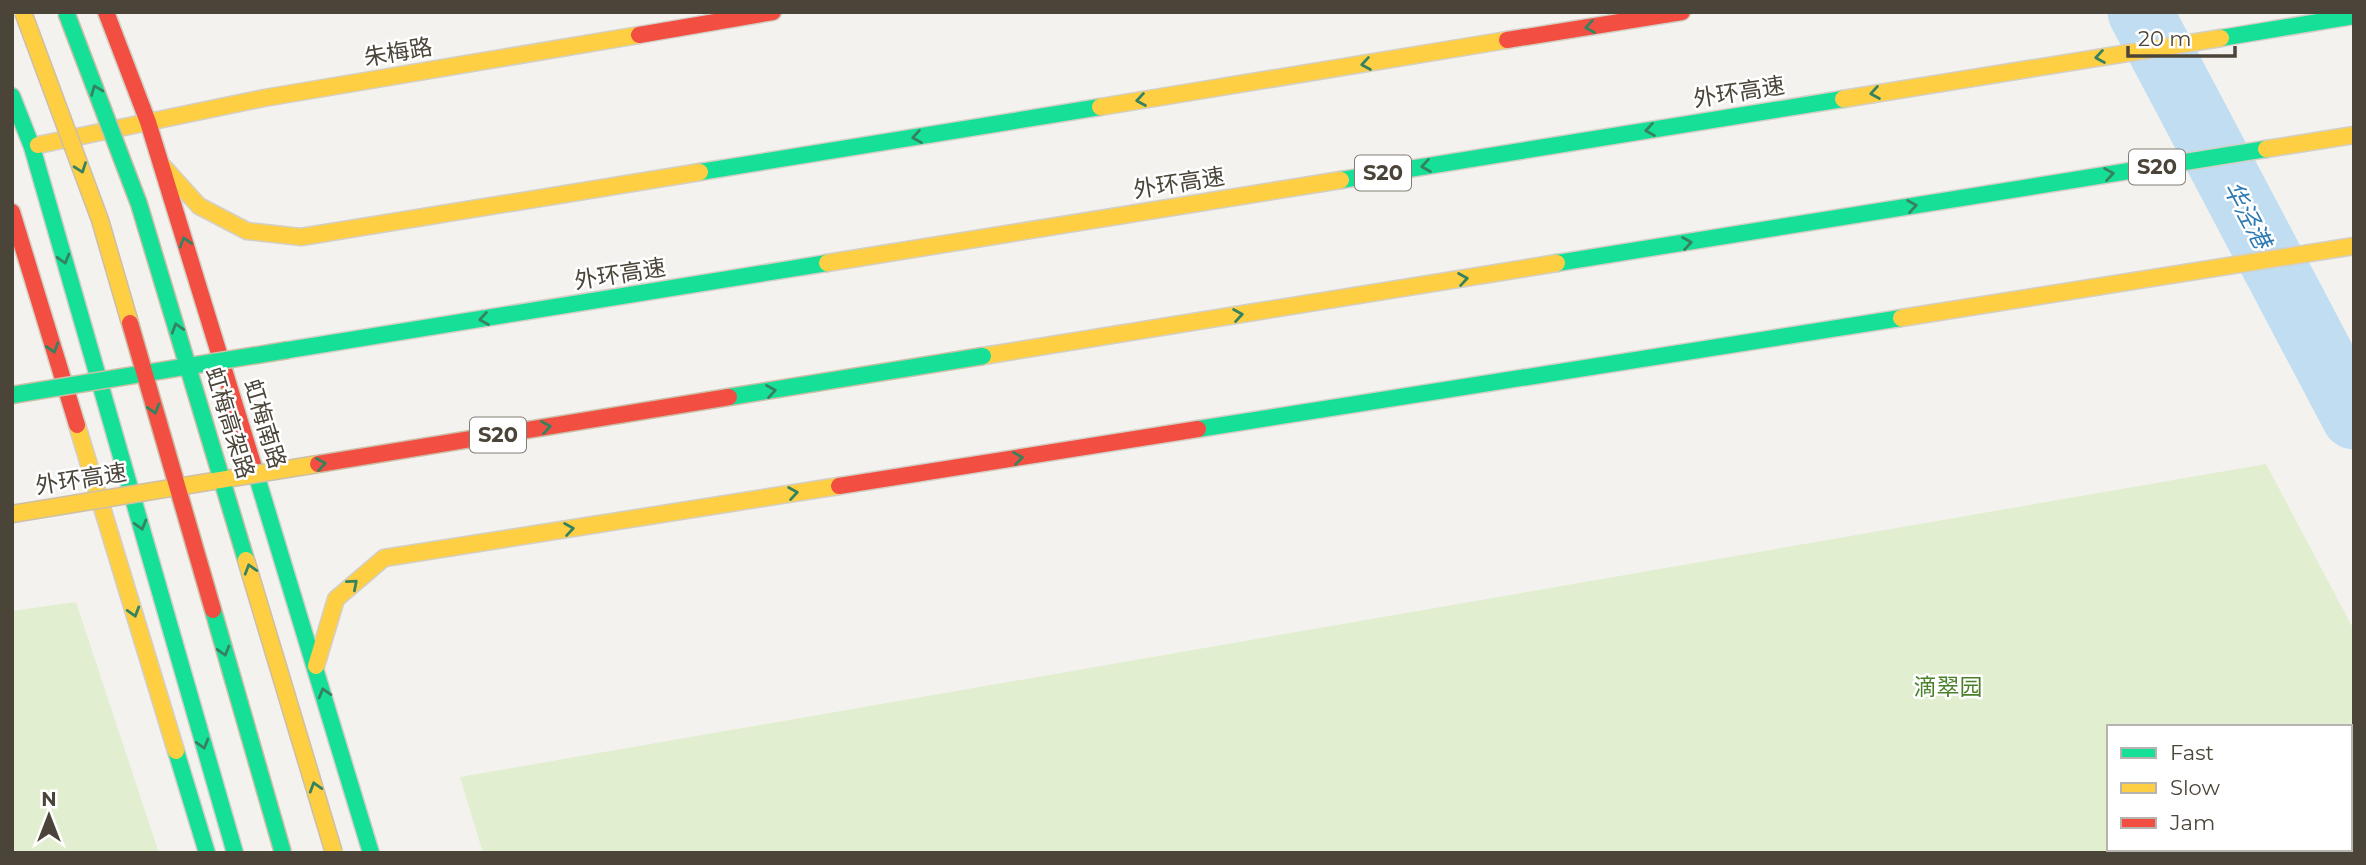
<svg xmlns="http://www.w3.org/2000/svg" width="2366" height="865" viewBox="0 0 2366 865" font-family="Montserrat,'Noto Sans SC',sans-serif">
	<rect width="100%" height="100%" fill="#f4f2ee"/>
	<g fill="#e1eecf" fill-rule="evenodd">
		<path d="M2266 464 2354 630V853H483L460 777ZM2109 727H2350V849H2109Z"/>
		<path d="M76 602 159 853H12V611Z"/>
	</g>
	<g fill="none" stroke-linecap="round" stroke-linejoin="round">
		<path stroke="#c0ddf1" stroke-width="65" d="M2140 12 2354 417"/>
		<defs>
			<g id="fast">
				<path d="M2221 38 2354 16"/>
				<path d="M12 96 32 147 235 853"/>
				<path d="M700 172 1100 107"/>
				<path d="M1341 180 1843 99"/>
				<path d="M1557 263 2266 149"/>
				<path d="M288 350 827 263"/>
				<path d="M1198 429 1901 318"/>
				<path d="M253 464 371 853"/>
				<path d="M176 751 207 853"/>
				<path d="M206 851V853"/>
			</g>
			<g id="slow">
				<path d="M1843 99 2221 38"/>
				<path d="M1100 107 1507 40"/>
				<path d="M38 145 264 98 639 35"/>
				<path d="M2266 149 2354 135"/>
				<path d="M161 164 199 206 247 231 301 237 700 172"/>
				<path d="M827 263 1341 180"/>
				<path d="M1901 318 2354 246"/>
				<path d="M983 356 1557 263"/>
				<path d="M77 425 176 751"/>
				<path d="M316 666 336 599 384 558 839 486"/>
			</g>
			<g id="jam">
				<path d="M106 12 148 122 253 464"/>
				<path d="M639 35 773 12"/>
				<path d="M1507 40 1682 12"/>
				<path d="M12 212 77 425"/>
				<path d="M839 486 1198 429"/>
			</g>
		</defs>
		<use href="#fast" stroke="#d3cfc5" stroke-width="19"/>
		<use href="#slow" stroke="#d3cfc5" stroke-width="19"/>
		<use href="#jam" stroke="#d3cfc5" stroke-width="19"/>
		<use href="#fast" stroke="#16e098" stroke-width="16"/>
		<use href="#slow" stroke="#ffcf43" stroke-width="16"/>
		<use href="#jam" stroke="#f24e42" stroke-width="16"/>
		<defs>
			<g id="fast-bridge">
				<path d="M66 12 139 204 246 560"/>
				<path d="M12 395 288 350"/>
				<path d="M729 397 983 356"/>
				<path d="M213 610 283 853"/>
			</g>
			<g id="slow-bridge">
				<path d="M23 12 100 220 130 323"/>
				<path d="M12 514 318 464"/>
				<path d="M246 560 334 853"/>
			</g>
			<g id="jam-bridge">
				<path d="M130 323 213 610"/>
				<path d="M318 464 729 397"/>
			</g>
		</defs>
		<use href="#fast-bridge" stroke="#ccbfa9" stroke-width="19" stroke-linecap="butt"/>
		<use href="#slow-bridge" stroke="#ccbfa9" stroke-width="19" stroke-linecap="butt"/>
		<use href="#jam-bridge" stroke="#ccbfa9" stroke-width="19" stroke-linecap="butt"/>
		<use href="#fast-bridge" stroke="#16e098" stroke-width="16"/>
		<use href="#slow-bridge" stroke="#ffcf43" stroke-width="16"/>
		<use href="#jam-bridge" stroke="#f24e42" stroke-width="16"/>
	</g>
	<defs><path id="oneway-chevron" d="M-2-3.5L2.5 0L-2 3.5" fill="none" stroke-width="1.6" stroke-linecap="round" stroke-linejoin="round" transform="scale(1.75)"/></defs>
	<g stroke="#36825f">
		<use href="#oneway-chevron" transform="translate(1590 27) rotate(171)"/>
		<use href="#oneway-chevron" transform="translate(2100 57) rotate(171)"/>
		<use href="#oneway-chevron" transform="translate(1366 64) rotate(171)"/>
		<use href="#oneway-chevron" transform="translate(96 90) rotate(-111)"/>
		<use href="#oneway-chevron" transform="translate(1875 93) rotate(171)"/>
		<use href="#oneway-chevron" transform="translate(1141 100) rotate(171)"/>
		<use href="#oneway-chevron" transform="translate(1650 130) rotate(171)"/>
		<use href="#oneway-chevron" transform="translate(917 137) rotate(171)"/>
		<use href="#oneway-chevron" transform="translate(1426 166) rotate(171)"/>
		<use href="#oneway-chevron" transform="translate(81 168) rotate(70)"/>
		<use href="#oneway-chevron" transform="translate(2109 174) rotate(-9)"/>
		<use href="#oneway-chevron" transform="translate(1912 206) rotate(-9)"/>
		<use href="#oneway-chevron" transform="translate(185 242) rotate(-107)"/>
		<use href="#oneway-chevron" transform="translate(1687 243) rotate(-9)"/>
		<use href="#oneway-chevron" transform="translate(64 259) rotate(74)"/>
		<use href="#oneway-chevron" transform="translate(1463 279) rotate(-9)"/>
		<use href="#oneway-chevron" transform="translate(1238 315) rotate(-9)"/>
		<use href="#oneway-chevron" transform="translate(484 319) rotate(171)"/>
		<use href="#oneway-chevron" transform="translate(177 328) rotate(-107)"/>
		<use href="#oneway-chevron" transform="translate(53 348) rotate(73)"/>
		<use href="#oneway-chevron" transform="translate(771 391) rotate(-9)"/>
		<use href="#oneway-chevron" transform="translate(154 409) rotate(74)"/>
		<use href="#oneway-chevron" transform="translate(546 427) rotate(-9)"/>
		<use href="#oneway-chevron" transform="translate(1018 458) rotate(-9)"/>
		<use href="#oneway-chevron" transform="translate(321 464) rotate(-9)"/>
		<use href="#oneway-chevron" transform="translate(793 493) rotate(-9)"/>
		<use href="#oneway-chevron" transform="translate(141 525) rotate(74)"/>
		<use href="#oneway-chevron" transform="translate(569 529) rotate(-9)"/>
		<use href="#oneway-chevron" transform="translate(250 569) rotate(-107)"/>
		<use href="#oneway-chevron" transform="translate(353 584) rotate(-41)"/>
		<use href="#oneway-chevron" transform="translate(134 612) rotate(73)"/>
		<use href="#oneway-chevron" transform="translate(224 651) rotate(74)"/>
		<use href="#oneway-chevron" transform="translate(324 693) rotate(-106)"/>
		<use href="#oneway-chevron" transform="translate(203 744) rotate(74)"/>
		<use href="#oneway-chevron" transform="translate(315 787) rotate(-107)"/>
	</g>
	<g text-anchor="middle" stroke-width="5" stroke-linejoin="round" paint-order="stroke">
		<g fill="#fff" stroke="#817c74" stroke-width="2">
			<rect x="2129" y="149.5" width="56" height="35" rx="5"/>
			<rect x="1355" y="155.5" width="56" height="35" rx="5"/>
			<rect x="470" y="417.5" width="56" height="35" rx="5"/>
		</g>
		<g font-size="21" font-weight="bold" fill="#4b4439">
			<text x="2157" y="174">S20</text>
			<text x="1383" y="180">S20</text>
			<text x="498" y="442">S20</text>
		</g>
		<g font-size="23" fill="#4b4439" stroke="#fff">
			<text transform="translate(398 52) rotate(-10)" y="8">朱梅路</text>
			<text transform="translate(1739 92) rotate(-9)" y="8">外环高速</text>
			<text transform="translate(1179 183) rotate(-9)" y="8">外环高速</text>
			<text transform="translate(620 274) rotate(-9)" y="8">外环高速</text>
			<text transform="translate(230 423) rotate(73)" y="8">虹梅高架路</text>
			<text transform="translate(265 424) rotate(73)" y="8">虹梅南路</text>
			<text transform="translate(81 479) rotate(-9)" y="8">外环高速</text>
		</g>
		<g font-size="23" fill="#4a7f2a" stroke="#fff">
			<text x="1948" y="695">滴翠园</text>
		</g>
		<g font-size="24" font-style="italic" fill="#2e7ab2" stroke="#fff">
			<text transform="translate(2247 215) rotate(62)" y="8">华泾港</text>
		</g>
	</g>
	<rect width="2366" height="865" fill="none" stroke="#4b4439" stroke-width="28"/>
	<rect x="2107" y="725" width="245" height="126" fill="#ffffff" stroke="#b7b4b0" stroke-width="2"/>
	<rect x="2121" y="748" width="35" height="10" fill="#16e098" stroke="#b7b4b0" stroke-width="2"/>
	<text x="2170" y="760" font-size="21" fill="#4b4439">Fast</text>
	<rect x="2121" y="783" width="35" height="10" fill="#ffcf43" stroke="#b7b4b0" stroke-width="2"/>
	<text x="2170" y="795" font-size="21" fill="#4b4439">Slow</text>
	<rect x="2121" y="818" width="35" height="10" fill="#f24e42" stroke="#b7b4b0" stroke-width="2"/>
	<text x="2170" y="830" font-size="21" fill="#4b4439">Jam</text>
	<g transform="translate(49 816)" stroke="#ffffff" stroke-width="5" paint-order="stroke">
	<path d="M0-5L12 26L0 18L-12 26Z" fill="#4b4439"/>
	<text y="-10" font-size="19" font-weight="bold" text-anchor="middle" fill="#4b4439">N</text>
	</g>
	<path d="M2128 46v10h107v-10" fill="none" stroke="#4b4439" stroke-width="3.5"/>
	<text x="2138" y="46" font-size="21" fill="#4b4439" stroke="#ffffff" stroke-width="5" paint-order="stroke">20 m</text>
</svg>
